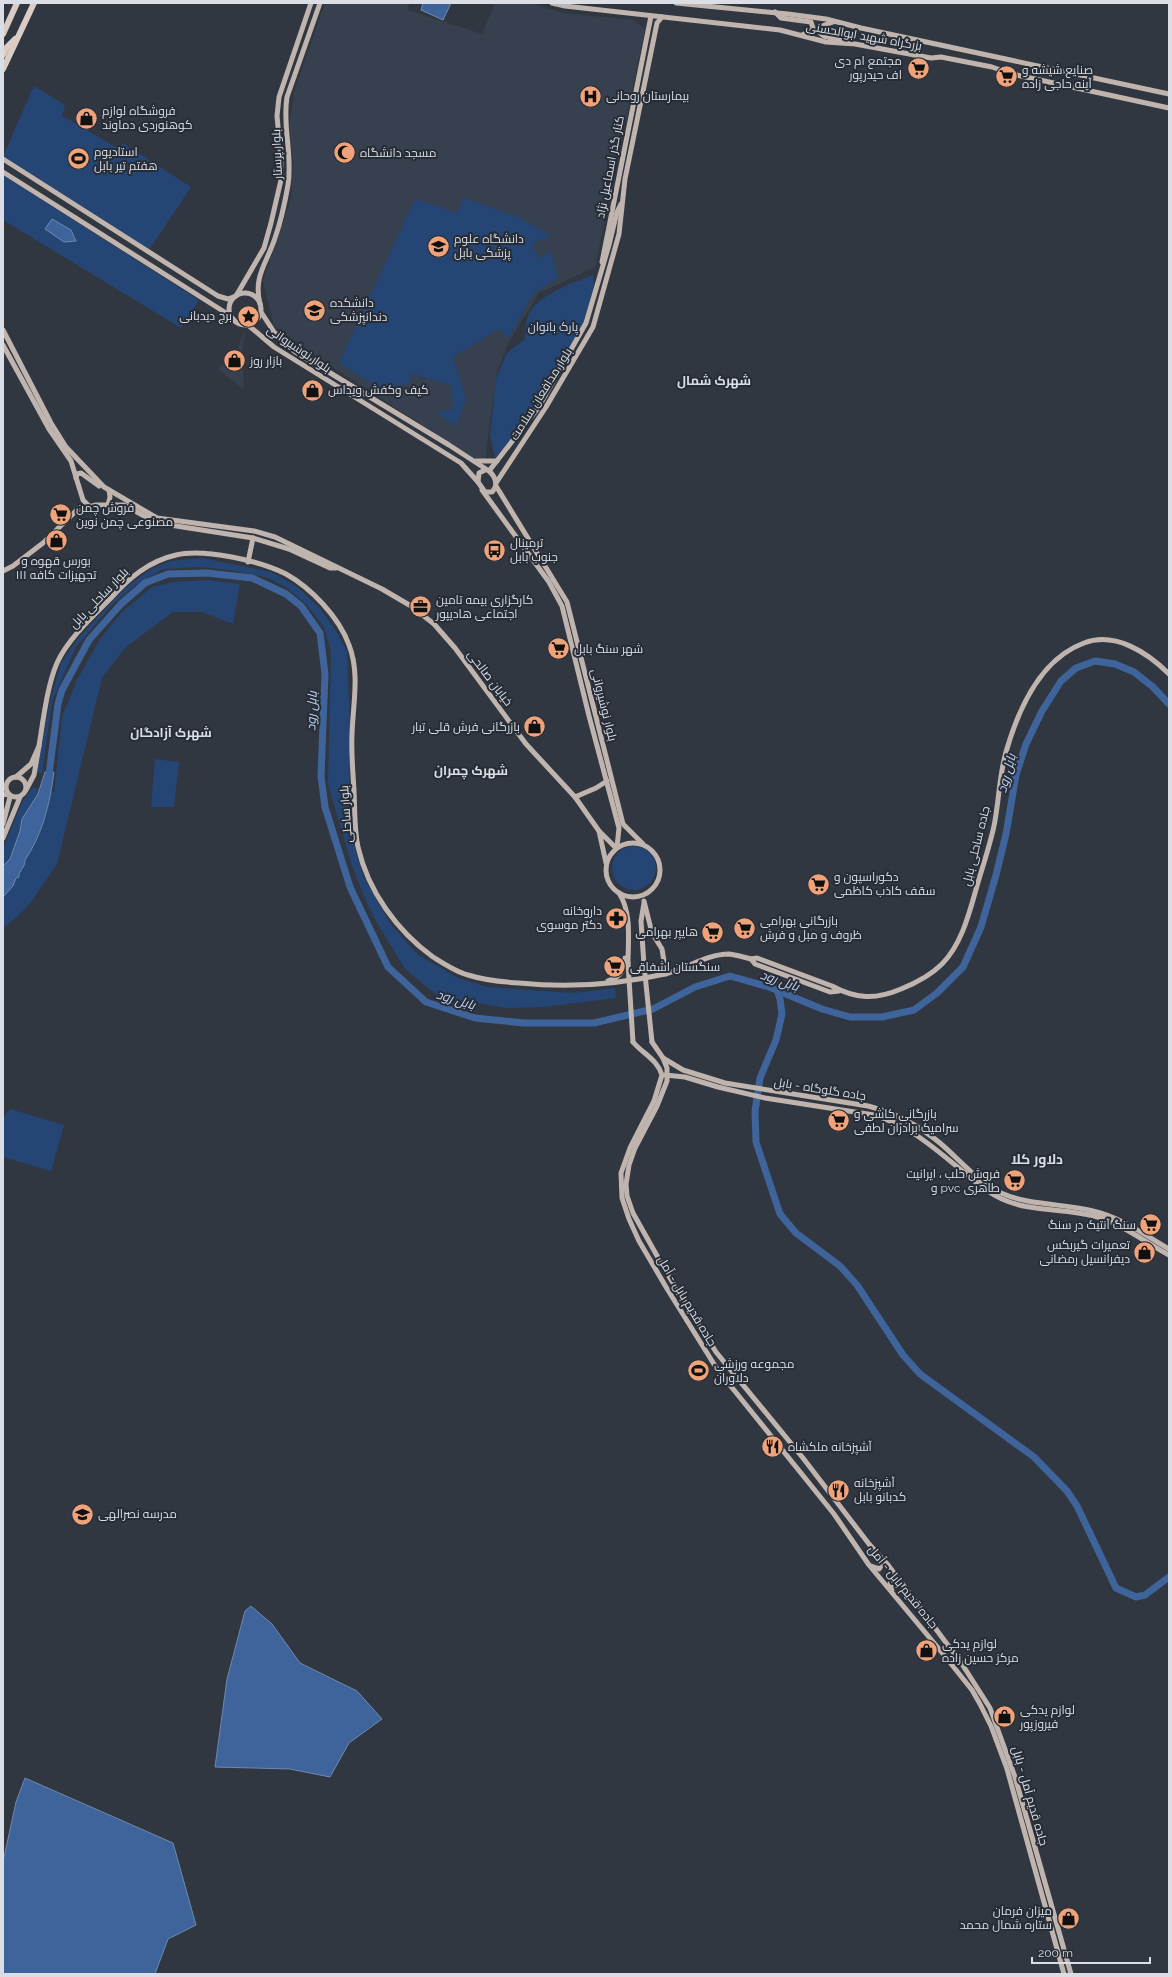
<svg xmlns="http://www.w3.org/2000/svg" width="1172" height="1977" viewBox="0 0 1172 1977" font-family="Raleway,Cairo,sans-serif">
	<rect width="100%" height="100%" fill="#313740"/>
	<g fill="#36404e">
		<path d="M325 3H409L408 10 482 34 495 3H531L563 13 633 20 645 29 595 267 539 293 508 343 497 372 485 459 474 458 335 369 274 326 263 281 291 199 293 162 290 137V120L295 89Z"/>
		<path d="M244 332 245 333 242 353 244 390 218 369 236 353Z"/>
	</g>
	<g fill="#254574">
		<path d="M34 86 65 105 62 117 70 120 119 149 123 143 191 187 151 247 149 249 3 156Z"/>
		<path d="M3 175 199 300 181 328 3 220Z"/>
		<path d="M464 198 516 216 552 236 532 243 538 258 551 252 558 278 534 293 508 338 499 329 453 357 466 399 456 426 436 413 453 409 451 385 411 374 409 384 381 389 339 363 415 199 457 213Z"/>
		<path d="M593 275 594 284 584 324 544 395 526 421 495 458 490 436 496 379 507 353 525 339C526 330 525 318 531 310 545 292 573 283 593 275Z"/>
		<path d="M202 558 271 572 296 586 319 607 336 631 347 651 350 727 349 827 363 876 390 923 417 954 458 978 487 987 574 993 615 988 616 998 543 1007 506 1008 439 997 405 969 377 923 366 901 352 866 328 784 331 652 324 627 306 604 286 587 266 577 230 570 199 567 163 569 135 585 111 606 76 647 52 701 42 774 37 772 50 701 61 663 79 637 125 588 151 569 171 561Z"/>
		<path d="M208 580 240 584 233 624 202 612H173L126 647 102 678 57 864 31 902 18 916 3 928V849L22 802 33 787 54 792 62 717 77 680 100 639 121 613 152 587 174 582Z"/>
		<path d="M155 759 179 762 174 807H151Z"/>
		<circle cx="634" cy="868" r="22"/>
		<path d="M10 1109 64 1125 51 1171 3 1157V1118Z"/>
	</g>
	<g fill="#3e649b" stroke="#6d89b1">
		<path d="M423 3H451L443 20 421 10Z"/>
		<path d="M52 219 71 230 76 241 64 242 45 229Z"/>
		<path d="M45 772H54C50 804 42 835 25 860 26 867 18 871 19 877L16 878 13 886 3 897V866L10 859 20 831 22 819 38 794Z"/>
		<path d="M251 1606 272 1624 300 1663 357 1691 382 1719 349 1743 330 1777 290 1769 215 1767 227 1679 245 1611Z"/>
		<path d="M25 1778 173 1843 196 1925 168 1939 155 1974H3V1862L16 1802Z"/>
	</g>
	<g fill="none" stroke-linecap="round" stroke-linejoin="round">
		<g stroke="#3e649b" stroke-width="7">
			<path d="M48 782 58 704 62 690 89 640 121 604 145 583 168 574 207 573 252 578 286 594 301 606 320 633 325 674 321 776 325 807 350 887 388 967 426 1002 475 1018 524 1023H594L653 1009 695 987 730 976 769 987 822 1009 850 1017H882L914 1010 937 993 963 967 981 927 996 875 1006 834 1016 775 1026 744 1042 711 1061 681 1076 668 1095 661 1115 664 1134 672 1153 687 1169 704"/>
			<path d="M777 990 780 999 782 1014 776 1040 760 1078 755 1111 756 1142 780 1214 796 1233 840 1266 857 1285 903 1355 920 1374 1034 1457 1067 1491 1077 1506 1116 1588 1136 1597 1145 1595 1169 1577"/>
		</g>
		<g stroke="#c0b4ae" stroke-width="5">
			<path d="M552 3 565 6 780 30 826 42 855 44 931 58 941 57 992 67 1012 74 1169 108"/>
			<path d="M676 3 788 14 826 19 861 28 1169 94"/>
			<path d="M775 12 781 18 811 22 813 28 811 31 802 35"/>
			<path d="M833 22 822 26 820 33 824 36 843 41"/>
			<path d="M3 159 218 296 228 299 236 296 264 248 271 223 281 180V159L277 116 279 97 311 3"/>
			<path d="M3 172 226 313 234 320"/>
			<path d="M602 262 651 16"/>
			<circle cx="245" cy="309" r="16"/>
			<path d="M260 304C253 276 267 263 275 238 281 221 285 202 288 185 293 155 282 126 287 97L320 3"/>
			<path d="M261 312 274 332 294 351 449 445 489 471C495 476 499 485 492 492H485L478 482 479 473 485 470"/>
			<path d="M248 325 274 347 461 463 478 482"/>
			<path d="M3 330 51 423 66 447 104 487 157 518 254 531 275 537 382 589 411 606 434 624 455 648 526 744 575 797 599 831"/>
			<path d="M3 345 49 429 71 461 83 500 89 506"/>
			<path d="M476 461H497"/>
			<path d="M489 471 538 408 586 323 609 245 617 212 621 204"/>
			<path d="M76 478 77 474 81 473 99 486"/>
			<path d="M496 483 546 407 593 327 619 234 625 179 657 23 662 17"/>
			<path d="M496 486 567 602 623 824 643 844"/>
			<path d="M482 490 549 582 562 606 589 716 619 828 617 847"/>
			<path d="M108 505 110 497 109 490"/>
			<path d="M77 510 96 505H124L157 523 253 538 289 549 330 568H336"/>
			<path d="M248 562 253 538"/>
			<path d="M3 571 13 566 43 543 79 508"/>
			<path d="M39 746C43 722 47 686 57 663 68 639 92 617 111 598 129 578 149 561 176 555 203 548 261 561 286 574 311 588 339 617 349 645 360 673 353 704 352 734 351 753 353 772 354 791 355 809 354 829 358 847 368 891 397 931 433 957 444 964 456 972 468 975 484 980 502 982 519 983 568 988 616 985 665 974 686 969 707 954 729 954 737 955 744 957 751 959"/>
			<path d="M16 777 31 764 39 746 34 775 26 790"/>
			<circle cx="16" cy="787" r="10"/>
			<path d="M3 795 8 794 10 797 3 824"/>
			<path d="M575 797 596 788 607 781"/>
			<path d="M3 838 20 797"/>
			<circle cx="633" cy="870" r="27"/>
			<path d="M606 863 599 831 616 848"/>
			<path d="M619 893C632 913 628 940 628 963"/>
			<path d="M644 901 652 933 662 949 666 974"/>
			<path d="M644 903 641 921 644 965"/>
			<path d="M608 981C621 977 624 970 625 958"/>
			<path d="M839 991 830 992 755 964 751 959 757 958 832 986C856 999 875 1000 901 989 916 983 930 976 942 964 960 946 968 918 975 893 981 871 989 849 994 826 999 802 999 776 1006 752 1018 710 1040 659 1084 643 1115 631 1148 653 1169 674"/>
			<path d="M633 1042C643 1054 657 1059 662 1075L654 1101 630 1148 621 1173 622 1198 629 1219 639 1241 666 1287 717 1369 834 1514 869 1565 944 1655 972 1690 980 1704 991 1726 1007 1769 1064 1974"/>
			<path d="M652 1042 663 1058 667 1068V1081L657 1106 635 1148 629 1165 626 1184 627 1196 633 1213 665 1270 716 1352 803 1458 869 1544 888 1565 962 1664 990 1708 1015 1777 1071 1974"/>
			<path d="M663 1058 683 1070 725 1083 868 1106C896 1113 918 1125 940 1143 960 1160 978 1182 1001 1193 1030 1206 1063 1203 1093 1211 1120 1217 1145 1235 1169 1249"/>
			<path d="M665 1075 685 1077 718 1087 765 1098 874 1115C911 1126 936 1150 965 1173 976 1183 988 1193 1002 1199 1030 1212 1064 1208 1094 1216 1121 1223 1145 1242 1169 1255"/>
			<path d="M871 1566 879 1569 881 1566 873 1553"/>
			<path d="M892 1589 890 1584 891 1580 893 1579 899 1583"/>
		</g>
		<g stroke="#dbcdc6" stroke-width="6">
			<path d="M3 34 17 3"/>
			<path d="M3 55 7 47 15 39"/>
			<path d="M3 69 34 3"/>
		</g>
		<g stroke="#c0b4ae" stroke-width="5">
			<path d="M628 963 633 1042"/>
			<path d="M644 965 652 1042"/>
		</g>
	</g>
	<defs>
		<symbol id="supermarket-disc" viewBox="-11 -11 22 22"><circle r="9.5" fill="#f0a279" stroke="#272d36"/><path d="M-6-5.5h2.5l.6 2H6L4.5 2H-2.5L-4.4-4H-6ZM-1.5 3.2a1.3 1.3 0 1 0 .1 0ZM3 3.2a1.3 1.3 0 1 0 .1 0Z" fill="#111"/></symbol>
		<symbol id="hospital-disc" viewBox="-11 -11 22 22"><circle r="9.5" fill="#f0a279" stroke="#272d36"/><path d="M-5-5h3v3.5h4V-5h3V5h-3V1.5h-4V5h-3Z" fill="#111"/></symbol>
		<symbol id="shop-disc" viewBox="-11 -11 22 22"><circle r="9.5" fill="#f0a279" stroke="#272d36"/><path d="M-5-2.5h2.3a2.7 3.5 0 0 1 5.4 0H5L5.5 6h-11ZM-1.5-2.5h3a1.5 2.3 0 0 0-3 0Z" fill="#111"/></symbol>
		<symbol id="mosque-disc" viewBox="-11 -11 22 22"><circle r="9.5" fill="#f0a279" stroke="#272d36"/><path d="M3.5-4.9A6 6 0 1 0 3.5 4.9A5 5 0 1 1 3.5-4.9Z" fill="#111"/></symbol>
		<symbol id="stadium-disc" viewBox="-11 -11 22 22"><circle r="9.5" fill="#f0a279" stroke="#272d36"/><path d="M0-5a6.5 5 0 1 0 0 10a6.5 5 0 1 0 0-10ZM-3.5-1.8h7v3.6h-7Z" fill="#111"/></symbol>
		<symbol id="university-disc" viewBox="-11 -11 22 22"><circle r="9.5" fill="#f0a279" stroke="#272d36"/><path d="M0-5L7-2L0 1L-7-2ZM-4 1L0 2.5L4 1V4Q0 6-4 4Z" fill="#111"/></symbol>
		<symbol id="sight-disc" viewBox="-11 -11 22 22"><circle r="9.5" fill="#f0a279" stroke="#272d36"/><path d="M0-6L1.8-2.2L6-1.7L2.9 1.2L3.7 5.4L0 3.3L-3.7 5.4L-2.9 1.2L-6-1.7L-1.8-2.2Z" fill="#111"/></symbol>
		<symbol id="bus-disc" viewBox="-11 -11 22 22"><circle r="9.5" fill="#f0a279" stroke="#272d36"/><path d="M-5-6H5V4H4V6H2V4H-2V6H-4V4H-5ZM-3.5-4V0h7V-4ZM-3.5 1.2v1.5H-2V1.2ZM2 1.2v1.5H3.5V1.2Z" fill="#111"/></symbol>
		<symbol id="office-disc" viewBox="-11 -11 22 22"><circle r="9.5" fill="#f0a279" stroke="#272d36"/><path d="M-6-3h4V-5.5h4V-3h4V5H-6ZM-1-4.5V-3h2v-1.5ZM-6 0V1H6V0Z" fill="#111"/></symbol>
		<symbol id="pharmacy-disc" viewBox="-11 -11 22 22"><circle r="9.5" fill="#f0a279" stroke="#272d36"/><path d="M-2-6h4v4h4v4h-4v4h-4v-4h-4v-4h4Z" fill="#111"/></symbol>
		<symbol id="restaurant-disc" viewBox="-11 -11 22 22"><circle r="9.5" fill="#f0a279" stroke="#272d36"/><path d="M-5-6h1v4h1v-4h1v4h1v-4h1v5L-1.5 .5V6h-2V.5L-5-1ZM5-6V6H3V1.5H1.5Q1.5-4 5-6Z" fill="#111"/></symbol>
		<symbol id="school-disc" viewBox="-11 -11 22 22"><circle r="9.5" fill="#f0a279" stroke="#272d36"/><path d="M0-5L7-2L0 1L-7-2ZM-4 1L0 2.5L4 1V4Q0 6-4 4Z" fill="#111"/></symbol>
	</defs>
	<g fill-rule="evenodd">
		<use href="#supermarket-disc" x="906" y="56" width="25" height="25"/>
		<use href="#supermarket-disc" x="994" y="64" width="25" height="25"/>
		<use href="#hospital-disc" x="578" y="84" width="25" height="25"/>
		<use href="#shop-disc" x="74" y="106" width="25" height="25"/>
		<use href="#mosque-disc" x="332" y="140" width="25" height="25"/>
		<use href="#stadium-disc" x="66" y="146" width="25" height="25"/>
		<use href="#university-disc" x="426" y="234" width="25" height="25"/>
		<use href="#university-disc" x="302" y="298" width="25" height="25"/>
		<use href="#sight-disc" x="236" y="304" width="25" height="25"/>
		<use href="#shop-disc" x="222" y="348" width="25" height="25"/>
		<use href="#shop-disc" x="300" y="378" width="25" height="25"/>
		<use href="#supermarket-disc" x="48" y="502" width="25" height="25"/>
		<use href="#shop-disc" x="44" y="528" width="25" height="25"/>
		<use href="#bus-disc" x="482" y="538" width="25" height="25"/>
		<use href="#office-disc" x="408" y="594" width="25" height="25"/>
		<use href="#supermarket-disc" x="546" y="636" width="25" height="25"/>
		<use href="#shop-disc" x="522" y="714" width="25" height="25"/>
		<use href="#supermarket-disc" x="806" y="872" width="25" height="25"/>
		<use href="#pharmacy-disc" x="604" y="906" width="25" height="25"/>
		<use href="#supermarket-disc" x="732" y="916" width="25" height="25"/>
		<use href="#supermarket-disc" x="700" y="920" width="25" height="25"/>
		<use href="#supermarket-disc" x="602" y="954" width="25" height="25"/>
		<use href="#supermarket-disc" x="826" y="1108" width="25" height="25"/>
		<use href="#supermarket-disc" x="1002" y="1168" width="25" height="25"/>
		<use href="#supermarket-disc" x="1138" y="1212" width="25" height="25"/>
		<use href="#shop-disc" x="1132" y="1240" width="25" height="25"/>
		<use href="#stadium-disc" x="686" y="1358" width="25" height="25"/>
		<use href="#restaurant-disc" x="760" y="1434" width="25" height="25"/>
		<use href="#restaurant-disc" x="826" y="1478" width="25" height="25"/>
		<use href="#school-disc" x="70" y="1502" width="25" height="25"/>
		<use href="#shop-disc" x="914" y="1638" width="25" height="25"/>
		<use href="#shop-disc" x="992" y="1704" width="25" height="25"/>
		<use href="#shop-disc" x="1056" y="1906" width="25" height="25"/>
	</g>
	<g text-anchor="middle" stroke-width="4" stroke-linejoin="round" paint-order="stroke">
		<g font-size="12" fill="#dbdfe5" stroke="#272d36">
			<text transform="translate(864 36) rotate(10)" y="4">بزرگراه شهید ابوالحسنی</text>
			<text transform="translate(277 154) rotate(-92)" y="4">بلوار پرستار</text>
			<text transform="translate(610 167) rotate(-79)" y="4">کنار گذر اسماعیل نژاد</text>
			<text transform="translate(299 349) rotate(34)" y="4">بلوار نوشیروانی</text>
			<text transform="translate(541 394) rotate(-58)" y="4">بلوار مدافعان سلامت</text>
			<text transform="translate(99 598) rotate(-46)" y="4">بلوار ساحلی بابل</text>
			<text transform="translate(490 678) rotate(53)" y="4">خيابان صالحی</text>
			<text transform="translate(604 705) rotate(76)" y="4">بلوار نوشیروانی</text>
			<text transform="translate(346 814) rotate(-94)" y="4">بلوار ساحلی</text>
			<text transform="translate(976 846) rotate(-76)" y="4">جاده ساحلی بابل</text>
			<text transform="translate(820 1089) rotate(9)" y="4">جاده گلوگاه - بابل</text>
			<text transform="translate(687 1301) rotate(59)" y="4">جاده قدیم بابل - آمل</text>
			<text transform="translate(903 1587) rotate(51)" y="4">جاده قدیم بابل - آمل</text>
			<text transform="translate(1030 1796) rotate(74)" y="4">جاده قدیم آمل - بابل</text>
		</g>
		<g font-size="12" fill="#dbdfe5" stroke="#272d36" text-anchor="start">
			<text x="902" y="65" text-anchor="end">مجتمع ام دی<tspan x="902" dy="14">اف حیدرپور</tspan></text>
			<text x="1022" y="74">صنایع شیشه و<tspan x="1022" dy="14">آینه حاجی زاده</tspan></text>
			<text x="606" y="100">بیمارستان روحانی</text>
			<text x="102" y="115">فروشگاه لوازم<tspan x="102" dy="14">کوهنوردی دماوند</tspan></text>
			<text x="94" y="156">استادیوم<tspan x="94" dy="14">هفتم تیر بابل</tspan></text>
			<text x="360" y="157">مسجد دانشگاه</text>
			<text x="454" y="243">دانشگاه علوم<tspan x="454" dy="14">پزشکی بابل</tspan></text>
			<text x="330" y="307">دانشکده<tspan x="330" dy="14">دندانپزشکی</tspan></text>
			<text x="232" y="320" text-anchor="end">برج دیدبانی</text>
			<text x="250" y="365">بازار روز</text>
			<text x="328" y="394">کیف و‌کفش ویداس</text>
			<text x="76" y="512">فروش چمن<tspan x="76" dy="14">مصنوعی چمن نوین</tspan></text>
			<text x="510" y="547">ترمینال<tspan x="510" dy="14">جنوب بابل</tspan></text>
			<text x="56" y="565" text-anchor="middle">بورس قهوه و<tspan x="56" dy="14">تجهیزات کافه ۱۱۱</tspan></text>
			<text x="436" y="604">کارگزاری بیمه تامین<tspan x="436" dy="14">اجتماعی هادیپور</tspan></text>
			<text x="574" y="653">شهر سنگ بابل</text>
			<text x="520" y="731" text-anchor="end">بازرگانی فرش قلی تبار</text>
			<text x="834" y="881">دکوراسیون و<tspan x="834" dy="14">سقف کاذب کاظمی</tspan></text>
			<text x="602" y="915" text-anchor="end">داروخانه<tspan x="602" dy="14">دکتر موسوی</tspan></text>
			<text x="760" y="925">بازرگانی بهرامی<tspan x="760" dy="14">ظروف و مبل و فرش</tspan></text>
			<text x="698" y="936" text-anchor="end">هایپر بهرامی</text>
			<text x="630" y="971">سنگستان اشفاقی</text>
			<text x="854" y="1118">بازرگانی کاشی و<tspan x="854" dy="14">سرامیک برادران لطفی</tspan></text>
			<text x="1000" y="1178" text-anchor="end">فروش حلب ، ایرانیت<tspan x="1000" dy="14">و pvc طاهری</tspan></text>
			<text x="1136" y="1229" text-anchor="end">سنگ آنتیک در سنگ</text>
			<text x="1130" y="1249" text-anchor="end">تعمیرات گیربکس<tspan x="1130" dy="14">دیفرانسیل رمضانی</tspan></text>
			<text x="714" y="1368">مجموعه ورزشی<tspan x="714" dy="14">دلاوران</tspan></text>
			<text x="788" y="1451">آشپزخانه ملکشاه</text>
			<text x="854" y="1487">آشپزخانه<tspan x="854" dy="14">کدبانو بابل</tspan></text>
			<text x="98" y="1518">مدرسه نصرالهی</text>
			<text x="942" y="1648">لوازم یدکی<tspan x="942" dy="14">مرکز حسین زاده</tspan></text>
			<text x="1020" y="1714">لوازم یدکی<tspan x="1020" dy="14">فیروزپور</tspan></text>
			<text x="1052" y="1915" text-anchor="end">میزان فرمان<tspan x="1052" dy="14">ستاره شمال محمد</tspan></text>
		</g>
		<g font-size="12" fill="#c5dbfc" stroke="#272d36">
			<text x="553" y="331">پارک بانوان</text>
		</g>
		<g font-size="13" font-weight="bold" fill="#dbdfe5" stroke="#272d36">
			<text x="714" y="385">شهرک شمال</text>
			<text x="171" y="737">شهرک آزادگان</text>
			<text x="471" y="775">شهرک چمران</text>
		</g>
		<g font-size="13" font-style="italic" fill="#bed4f5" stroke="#272d36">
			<text transform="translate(311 711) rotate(-88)" y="5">بابل رود</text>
			<text transform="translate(1006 773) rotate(-75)" y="5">بابل رود</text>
			<text transform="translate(780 980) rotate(19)" y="5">بابل رود</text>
			<text transform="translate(456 999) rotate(17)" y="5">بابل رود</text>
		</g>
		<g font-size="14" font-weight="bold" fill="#dbdfe5" stroke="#272d36">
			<text x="1037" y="1164">دلاور کلا</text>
		</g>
	</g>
	<rect width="1172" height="1977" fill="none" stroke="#dbdfe5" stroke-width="8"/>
	<path d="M1032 1957v6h118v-6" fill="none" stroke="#dbdfe5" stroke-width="2"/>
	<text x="1038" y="1957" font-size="12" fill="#dbdfe5" stroke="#272d36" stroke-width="3" paint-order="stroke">200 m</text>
</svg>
